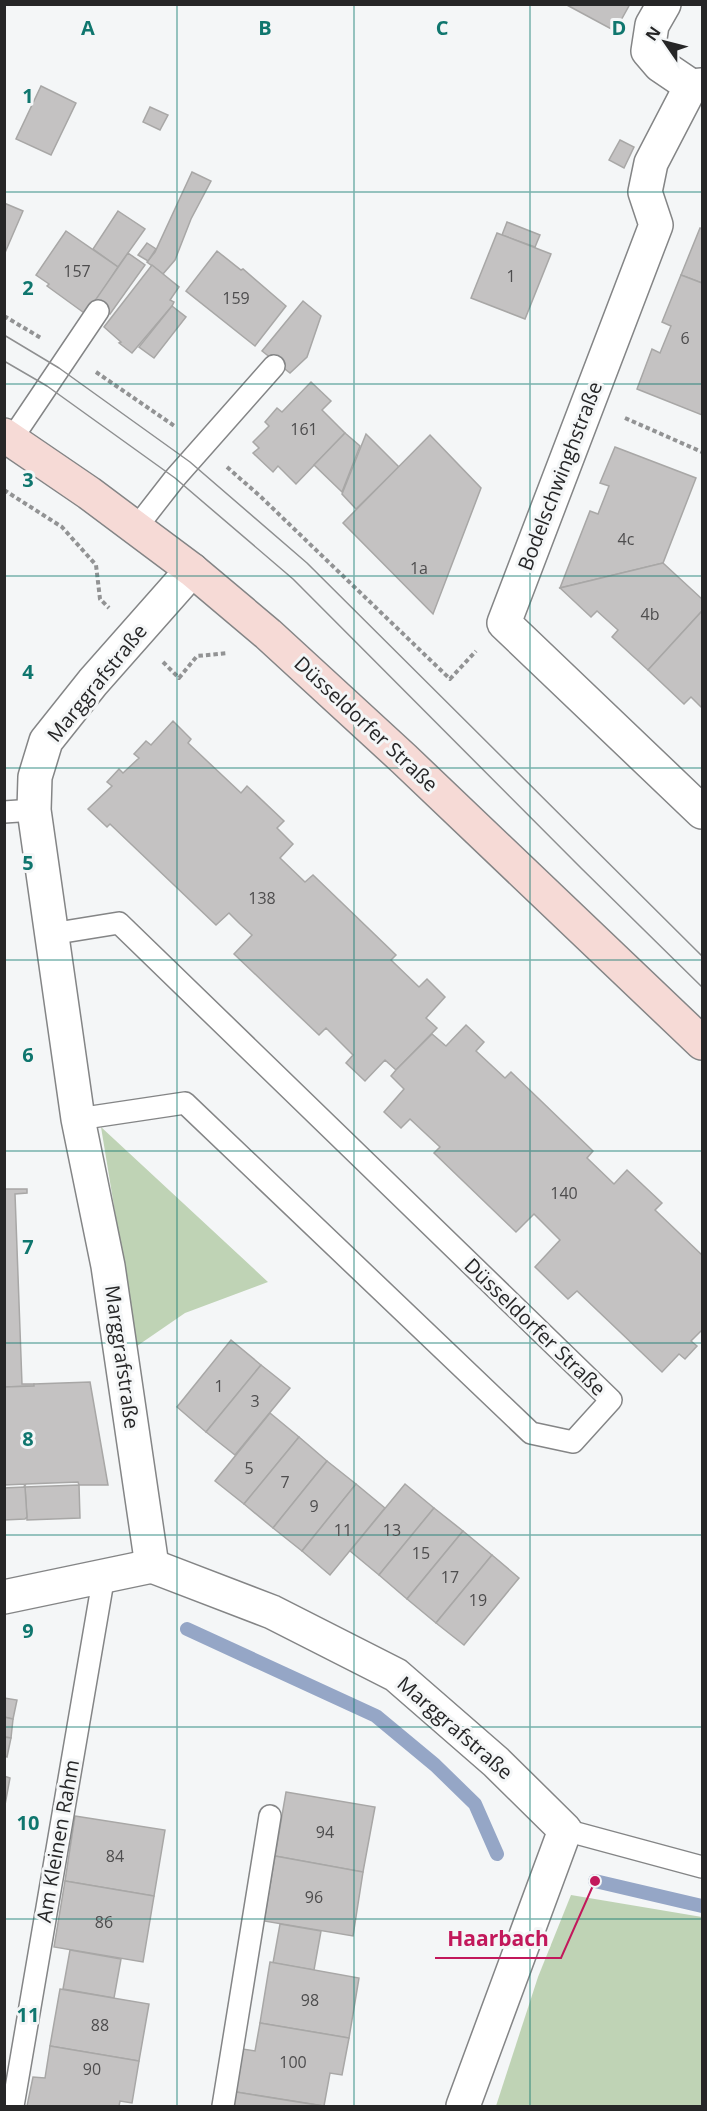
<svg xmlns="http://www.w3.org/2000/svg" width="707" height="2111" viewBox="0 0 707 2111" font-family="'Open Sans',sans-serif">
	<rect width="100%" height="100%" fill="#f4f6f7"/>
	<g fill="#bfd3b5">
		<path d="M101 1127 268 1282 185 1313 137 1346Z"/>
		<path d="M571 1895 702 1917V2106H496L538 1977Z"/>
	</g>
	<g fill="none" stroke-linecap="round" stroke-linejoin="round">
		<g stroke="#95a6c6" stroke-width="14">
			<path d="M187 1629 376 1716 435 1765 475 1804 497 1854"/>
			<path d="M595 1881 702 1906"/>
		</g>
	</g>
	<g fill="#c4c2c2" stroke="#a8a7a6" stroke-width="1.5">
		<path d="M565 4H630L615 31Z"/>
		<path d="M41 86 76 103 51 155 16 139Z"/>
		<path d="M150 107 168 115 160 130 143 122Z"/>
		<path d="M620 140 634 147 624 168 609 160Z"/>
		<path d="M192 172 211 181 191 219 175 260 163 274 147 262 155 252Z"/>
		<path d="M4 203 23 211 4 255Z"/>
		<path d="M118 211 145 229 118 267 93 249Z"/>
		<path d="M507 222 540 235 535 247 502 235Z"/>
		<path d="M700 228 702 229V283L681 275Z"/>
		<path d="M66 231 118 267 87 315 47 286 49 284 36 275Z"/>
		<path d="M497 233 551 254 525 319 471 298Z"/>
		<path d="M147 243 156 249 148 261 138 255Z"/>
		<path d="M217 251 241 270 243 269 286 306 255 346 186 291Z"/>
		<path d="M128 253 145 265 110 314 94 302Z"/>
		<path d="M152 265 179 287 170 300 174 302 172 306 132 353 119 343 121 342 104 327Z"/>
		<path d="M681 275 702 283V415L637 389 652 349 660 353 671 326 662 322Z"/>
		<path d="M303 301 321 316 307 357 290 373 262 351Z"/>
		<path d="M172 306 186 317 154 358 139 347Z"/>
		<path d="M311 382 331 401 322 410 345 433 296 484 278 466 273 472 253 453 259 448 253 442 269 426 265 422 277 408 282 412Z"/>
		<path d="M345 433 360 446 342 492 314 465Z"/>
		<path d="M366 434 399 467 356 509 342 494Z"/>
		<path d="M430 435 481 488 433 614 343 523Z"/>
		<path d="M615 447 696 478 663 563 560 588 590 511 598 514 609 486 600 483Z"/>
		<path d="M663 563 702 599V611L648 670 612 637 618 630 597 611 591 617 560 588Z"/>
		<path d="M702 611V708L691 697 684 704 648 670Z"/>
		<path d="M173 721 191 739 188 743 241 793 247 786 284 821 277 828 293 844 280 858 305 882 313 875 396 955 391 960 419 987 427 979 445 997 426 1018 437 1028 396 1070 385 1060 365 1081 346 1063 353 1055 326 1028 319 1035 234 954 252 935 240 924 229 913 216 925 110 824 107 827 88 809 112 786 107 782 119 769 123 773 139 758 134 754 146 741 151 745Z"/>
		<path d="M466 1025 484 1042 476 1051 505 1078 511 1072 593 1151 587 1158 614 1184 627 1170 662 1203 655 1210 702 1255V1330L691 1341 697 1346 685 1359 679 1354 662 1372 577 1291 568 1299 535 1267 560 1240 534 1214 516 1232 434 1153 440 1147 410 1119 401 1128 384 1112 404 1089 391 1076 396 1070 432 1034 446 1046Z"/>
		<path d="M4 1189H27V1193L15 1194 22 1384H34V1386L4 1387Z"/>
		<path d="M231 1340 261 1365 206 1432 177 1407Z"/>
		<path d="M261 1365 290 1388 235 1455 206 1432Z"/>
		<path d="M90 1382 108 1485H79L78 1482 26 1484 24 1487 25 1484 4 1485V1387L34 1386V1384Z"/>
		<path d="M270 1413 299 1437 244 1504 215 1481Z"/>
		<path d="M299 1437 327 1461 273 1528 244 1504Z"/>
		<path d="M327 1461 356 1484 302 1551 273 1528Z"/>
		<path d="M356 1484 385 1508 330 1575 302 1551Z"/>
		<path d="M405 1484 434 1508 379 1575 350 1551Z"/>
		<path d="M79 1485 80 1518 27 1520 25 1487Z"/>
		<path d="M25 1487 27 1517 25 1519 4 1520V1488Z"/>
		<path d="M434 1508 463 1531 407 1599 379 1575Z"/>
		<path d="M463 1531 492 1555 436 1623 407 1599Z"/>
		<path d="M492 1555 519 1578 464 1645 436 1623Z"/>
		<path d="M4 1698 17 1700 13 1719 4 1717Z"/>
		<path d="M4 1717 13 1719 11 1738 4 1737Z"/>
		<path d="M4 1737 11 1738 7 1757 4 1756Z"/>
		<path d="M4 1776 10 1778 4 1810Z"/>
		<path d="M286 1792 375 1807 363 1872 275 1856Z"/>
		<path d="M75 1816 165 1830 154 1896 65 1881Z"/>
		<path d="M275 1856 363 1872 353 1936 264 1921Z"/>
		<path d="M65 1881 154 1896 143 1962 54 1947Z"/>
		<path d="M280 1924 321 1931 314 1970 273 1963Z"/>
		<path d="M70 1950 121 1959 114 1998 63 1989Z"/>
		<path d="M270 1962 359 1978 349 2038 260 2023Z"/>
		<path d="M60 1989 149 2004 139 2061 50 2046Z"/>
		<path d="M260 2023 349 2038 342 2075 330 2073 324 2106 236 2092 243 2049 255 2051Z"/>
		<path d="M50 2046 139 2061 132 2103 120 2101 119 2106H27L33 2077 45 2078Z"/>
		<path d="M236 2092 323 2106H233Z"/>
	</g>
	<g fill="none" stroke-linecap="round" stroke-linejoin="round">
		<defs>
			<g id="lane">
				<path d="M11 440 98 311"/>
				<path d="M136 528 175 478 274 366"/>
				<path d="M4 812 34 810"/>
				<path d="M51 934 119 923 611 1400 573 1442 531 1433 185 1103 78 1119"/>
				<path d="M565 1830 702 1867"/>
				<path d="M13 2106 104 1575"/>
				<path d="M223 2106 270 1816"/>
			</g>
			<g id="street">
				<path d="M664 4 652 25 648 51 660 65 691 86"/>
				<path d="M702 85 691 86 651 163 645 192 656 225 504 623 702 812"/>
				<path d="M152 1566 108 1266 78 1119 34 810 35 777 46 741 93 682 192 570"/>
				<path d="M152 1566 272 1612 396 1675 496 1762 565 1830 463 2106"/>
				<path d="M4 1597 152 1566"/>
			</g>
			<path id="secondary" d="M4 435 89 493 192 570 268 634 404 759 702 1043"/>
		</defs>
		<use href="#lane" stroke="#848586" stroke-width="24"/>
		<use href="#street" stroke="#848586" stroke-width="36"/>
		<use href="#secondary" stroke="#848586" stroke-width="36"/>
		<g stroke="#929394" stroke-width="4" stroke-dasharray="4.5 3" stroke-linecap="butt">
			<path d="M4 316 41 338"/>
			<path d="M96 372 176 427"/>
			<path d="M625 418 702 452"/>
			<path d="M227 467 261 497 450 679 476 651"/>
			<path d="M4 490 62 527 96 565 100 599 109 608"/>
			<path d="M163 662 179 678 197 656 228 653"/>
		</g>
		<use href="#lane" stroke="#fff" stroke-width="21"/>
		<use href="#street" stroke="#fff" stroke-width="33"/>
		<use href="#secondary" stroke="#f6dad6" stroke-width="33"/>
		<g stroke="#8e8f90" stroke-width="1.5">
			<path d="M4 335 59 368 190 462 307 563 702 956"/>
			<path d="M4 361 47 386 175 478 293 579 581 868 702 987"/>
		</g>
	</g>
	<path fill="none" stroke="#0f766e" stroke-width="1.5" stroke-opacity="0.55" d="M177 4V2106M354 4V2106M530 4V2106M4 192H702M4 384H702M4 576H702M4 768H702M4 960H702M4 1151H702M4 1343H702M4 1535H702M4 1727H702M4 1919H702"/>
	<g text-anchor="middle" stroke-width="6" stroke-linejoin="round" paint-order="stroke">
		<g font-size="16" fill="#4e4d4e">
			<text x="77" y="277">157</text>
			<text x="511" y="282">1</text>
			<text x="236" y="304">159</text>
			<text x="685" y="344">6</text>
			<text x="304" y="435">161</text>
			<text x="626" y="545">4c</text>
			<text x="419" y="574">1a</text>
			<text x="650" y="620">4b</text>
			<text x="262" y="904">138</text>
			<text x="564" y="1199">140</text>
			<text x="219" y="1392">1</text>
			<text x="255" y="1407">3</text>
			<text x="249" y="1474">5</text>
			<text x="285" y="1488">7</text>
			<text x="314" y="1512">9</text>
			<text x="343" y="1536">11</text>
			<text x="392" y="1536">13</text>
			<text x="421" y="1559">15</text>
			<text x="450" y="1583">17</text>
			<text x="478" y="1606">19</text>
			<text x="325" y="1838">94</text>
			<text x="115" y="1862">84</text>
			<text x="314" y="1903">96</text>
			<text x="104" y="1928">86</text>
			<text x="310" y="2006">98</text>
			<text x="100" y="2031">88</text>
			<text x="293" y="2068">100</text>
			<text x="92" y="2075">90</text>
		</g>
		<g font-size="20" fill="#262627" stroke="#f4f6f7">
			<text transform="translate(560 476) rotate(-69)" y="7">Bodelschwinghstraße</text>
			<text transform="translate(97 683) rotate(-51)" y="7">Marggrafstraße</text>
			<text transform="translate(366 724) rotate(43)" y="7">Düsseldorfer Straße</text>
			<text transform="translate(535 1327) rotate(44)" y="7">Düsseldorfer Straße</text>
			<text transform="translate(122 1357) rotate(82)" y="7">Marggrafstraße</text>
			<text transform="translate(455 1728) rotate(41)" y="7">Marggrafstraße</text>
			<text transform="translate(58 1841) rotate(-80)" y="7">Am Kleinen Rahm</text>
		</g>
	</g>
	<g font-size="20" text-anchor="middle" font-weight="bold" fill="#0f766e" stroke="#f4f6f7" stroke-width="6" stroke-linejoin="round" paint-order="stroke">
		<text x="88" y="35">A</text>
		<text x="265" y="35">B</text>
		<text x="442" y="35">C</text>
		<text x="619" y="35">D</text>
		<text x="28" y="103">1</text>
		<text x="28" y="295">2</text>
		<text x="28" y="487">3</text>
		<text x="28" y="679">4</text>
		<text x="28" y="870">5</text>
		<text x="28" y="1062">6</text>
		<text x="28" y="1254">7</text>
		<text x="28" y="1446">8</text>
		<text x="28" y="1638">9</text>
		<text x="28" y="1830">10</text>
		<text x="28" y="2022">11</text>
	</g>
	<path fill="none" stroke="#c2185b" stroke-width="2" d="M595 1881L561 1958H435"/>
	<circle fill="#c2185b" stroke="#f4f6f7" stroke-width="2" cx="595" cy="1881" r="6"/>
	<g font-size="21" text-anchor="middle" font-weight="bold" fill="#c2185b" stroke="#f4f6f7" stroke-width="6" stroke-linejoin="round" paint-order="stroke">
		<text x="498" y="1946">Haarbach</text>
	</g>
	<rect width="707" height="2111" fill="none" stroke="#262627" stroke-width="12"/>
	<g transform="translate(665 42) rotate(305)" stroke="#f4f6f7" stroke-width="4.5" paint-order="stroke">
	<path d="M0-4.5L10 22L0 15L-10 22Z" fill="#262627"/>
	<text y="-9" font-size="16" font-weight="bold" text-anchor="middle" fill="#262627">N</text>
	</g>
</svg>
